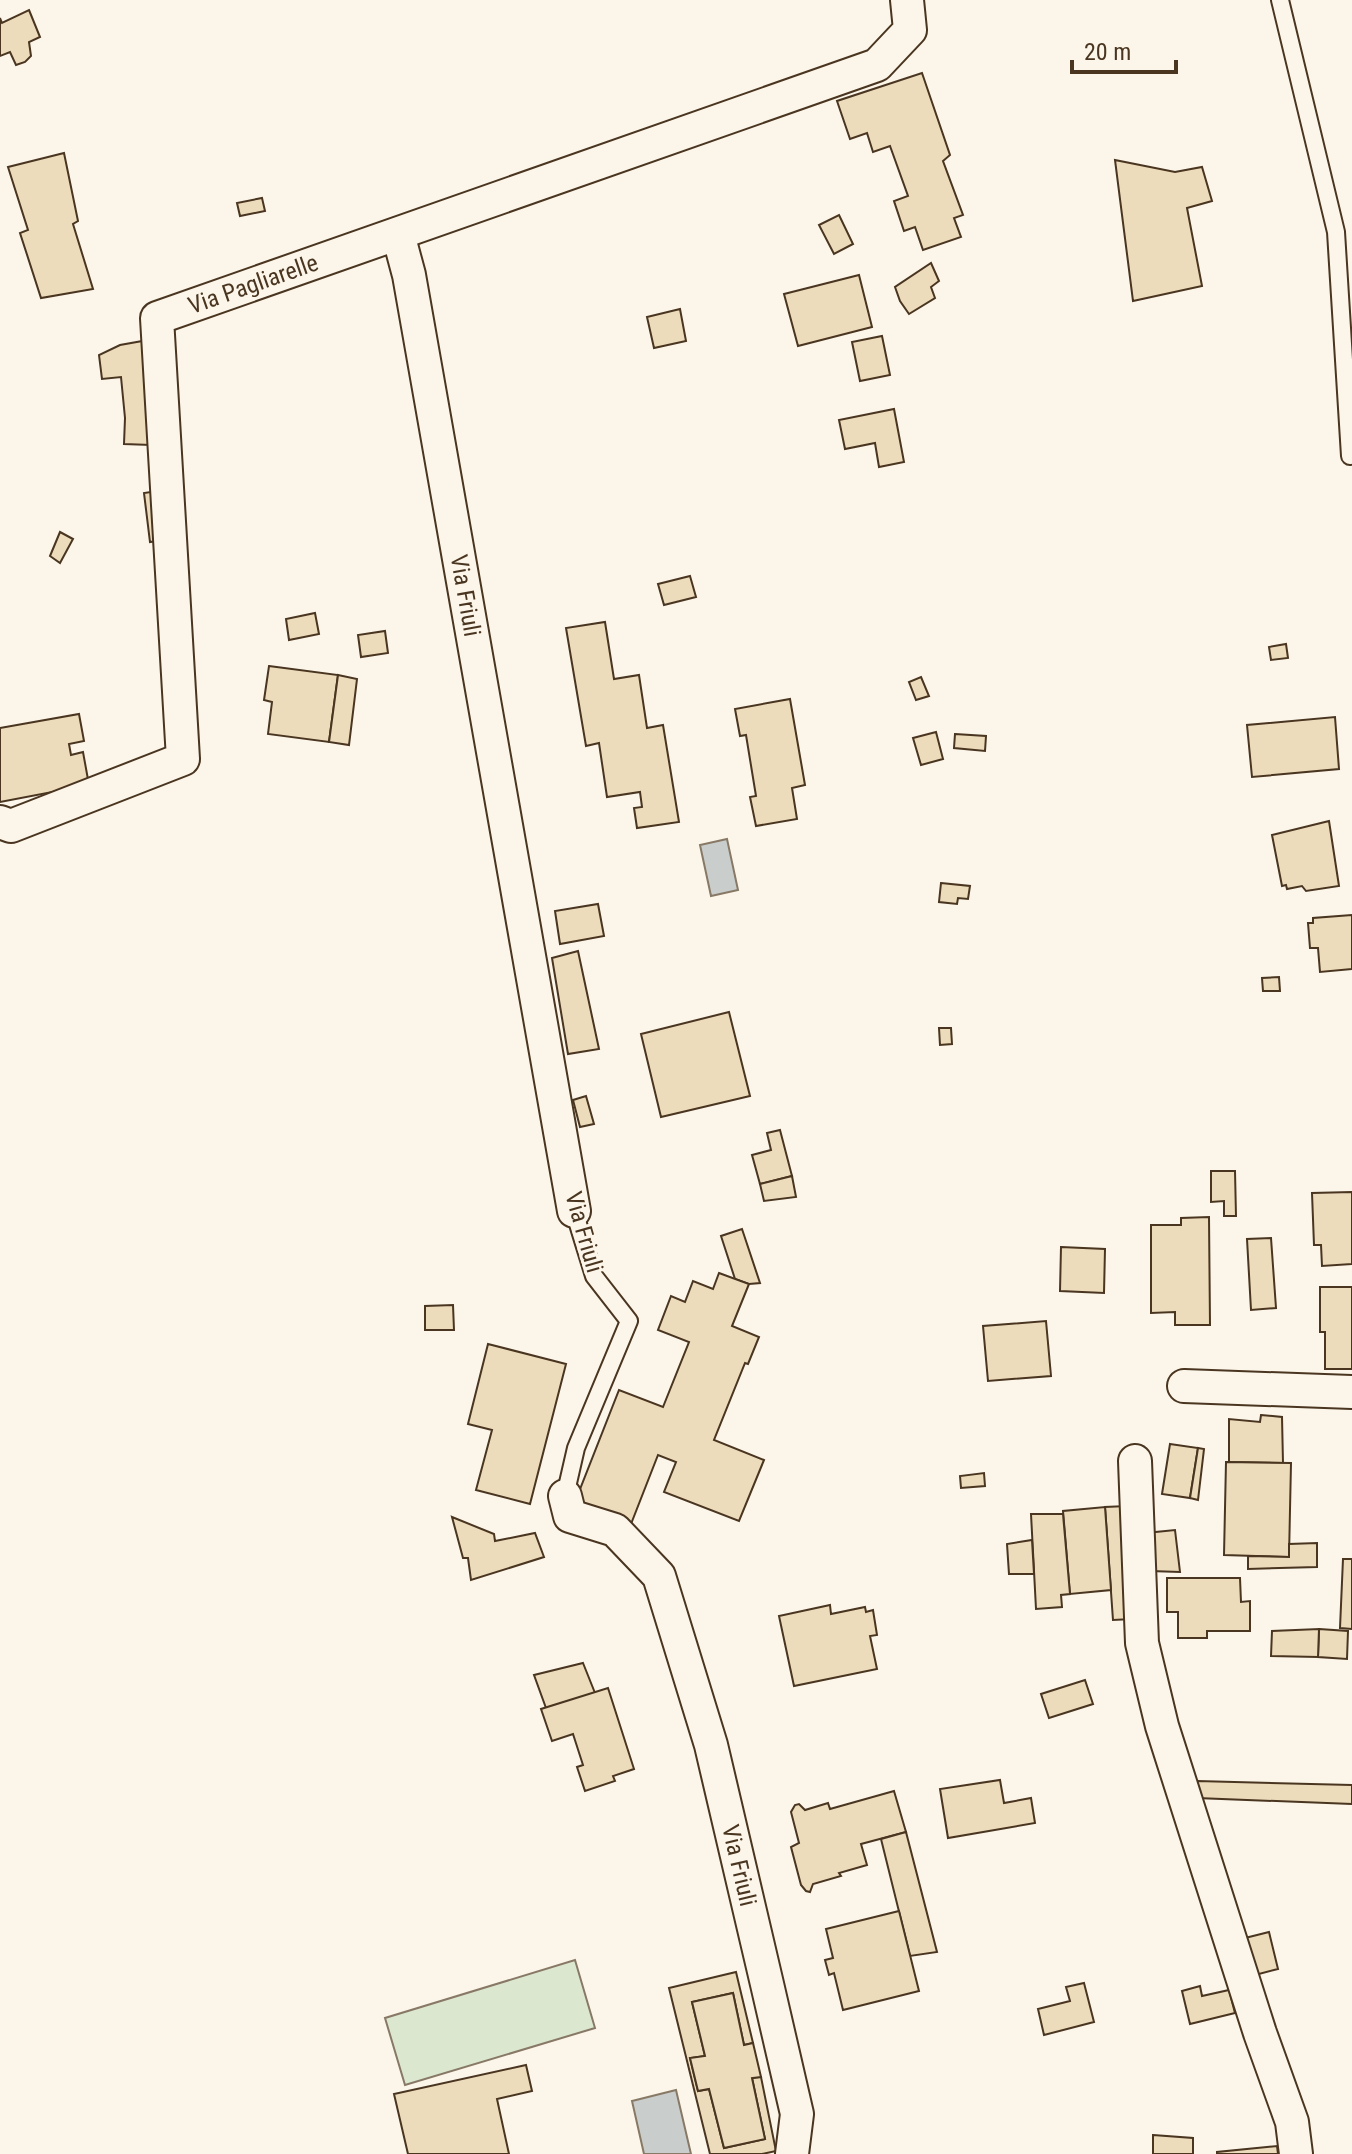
<svg xmlns="http://www.w3.org/2000/svg" width="1352" height="2154" viewBox="0 0 1352 2154" font-family="'Roboto Condensed',sans-serif">
	<rect width="100%" height="100%" fill="#fbf6e9"/>
	<path fill="#dce7d0" stroke="#887966" stroke-width="2" d="M575 1960 595 2028 405 2085 385 2018Z"/>
	<g fill="#c9cecd" stroke="#887966" stroke-width="2">
		<path d="M727 839 738 890 711 896 700 845Z"/>
		<path d="M676 2090 691 2154H644L632 2101Z"/>
	</g>
	<g fill="#ecdcbc" stroke="#4a3520" stroke-width="2">
		<path d="M29 10 40 37 29 42 31 56 25 62 16 65 10 52 0 56V18L2 23Z"/>
		<path d="M922 73 950 155 943 161 963 215 954 218 961 237 923 250 915 227 904 231 894 201 908 196 890 146 873 152 867 133 850 139 837 101Z"/>
		<path d="M64 153 78 221 73 224 93 289 41 298 20 233 28 230 8 167Z"/>
		<path d="M1115 160 1175 172 1202 167 1212 201 1187 208 1202 286 1133 301Z"/>
		<path d="M262 198 265 211 240 216 237 203Z"/>
		<path d="M839 215 853 244 834 254 819 225Z"/>
		<path d="M931 263 939 281 931 287 935 298 909 314 900 301 895 287Z"/>
		<path d="M859 275 872 327 798 346 784 294Z"/>
		<path d="M680 309 686 341 654 348 647 317Z"/>
		<path d="M882 336 890 375 860 381 852 342Z"/>
		<path d="M148 340 151 445 124 444 125 418 121 377 102 379 99 355 120 345Z"/>
		<path d="M894 409 904 462 879 467 875 443 845 449 839 420Z"/>
		<path d="M158 491 164 540 150 542 144 493Z"/>
		<path d="M60 532 73 539 60 563 50 556Z"/>
		<path d="M690 576 696 597 664 605 658 584Z"/>
		<path d="M315 613 319 634 289 640 286 619Z"/>
		<path d="M605 622 614 679 639 675 647 728 663 725 679 822 637 828 634 808 642 807 640 792 607 797 599 743 586 746 566 628Z"/>
		<path d="M385 631 388 653 361 657 358 635Z"/>
		<path d="M1286 644 1288 658 1271 660 1269 647Z"/>
		<path d="M269 666 338 675 329 742 268 734 272 702 264 700Z"/>
		<path d="M338 675 357 679 349 745 329 742Z"/>
		<path d="M921 677 929 696 916 700 909 682Z"/>
		<path d="M790 699 805 785 792 788 797 819 756 826 750 797 756 796 746 735 740 736 735 709Z"/>
		<path d="M79 714 84 741 69 744 71 755 83 752 89 785 0 802V728Z"/>
		<path d="M1335 717 1339 769 1252 777 1247 725Z"/>
		<path d="M936 732 943 759 921 765 913 738Z"/>
		<path d="M955 734 986 736 985 751 954 748Z"/>
		<path d="M1329 821 1339 886 1306 891 1302 886 1287 889 1286 885 1282 886 1272 835Z"/>
		<path d="M941 883 970 886 968 899 958 898 957 904 939 902Z"/>
		<path d="M598 904 604 936 560 944 555 911Z"/>
		<path d="M1352 915V969L1320 972 1318 948H1310L1308 923H1313V918Z"/>
		<path d="M578 951 599 1049 568 1054 552 958Z"/>
		<path d="M1279 977 1280 991H1263L1262 978Z"/>
		<path d="M729 1012 750 1096 661 1117 641 1034Z"/>
		<path d="M939 1028H951L952 1044 940 1045Z"/>
		<path d="M586 1096 594 1124 580 1127 573 1100Z"/>
		<path d="M780 1130 792 1176 760 1184 752 1155 771 1150 767 1133Z"/>
		<path d="M1211 1171H1235L1236 1216H1224V1201L1211 1202Z"/>
		<path d="M792 1176 796 1197 764 1201 760 1184Z"/>
		<path d="M1352 1192V1264L1322 1266 1321 1245H1314L1312 1193Z"/>
		<path d="M1209 1217 1210 1325H1175V1312L1151 1313V1225H1181V1218Z"/>
		<path d="M742 1229 760 1283 749 1284 735 1279 721 1236Z"/>
		<path d="M1271 1238 1276 1308 1251 1310 1247 1239Z"/>
		<path d="M1061 1247 1105 1249 1104 1293 1060 1291Z"/>
		<path d="M719 1273 749 1284 732 1326 759 1337 748 1364 745 1363 714 1440 764 1460 739 1521 664 1492 676 1462 658 1455 631 1524 575 1502 619 1390 663 1407 689 1342 658 1330 671 1296 685 1302 693 1281 713 1289Z"/>
		<path d="M1320 1287H1352V1369H1325V1332H1320Z"/>
		<path d="M453 1305 454 1330H425V1306Z"/>
		<path d="M1046 1321 1051 1376 988 1381 983 1326Z"/>
		<path d="M488 1344 566 1364 530 1504 476 1490 492 1430 468 1424Z"/>
		<path d="M1261 1415 1282 1417 1283 1463 1229 1462V1419L1260 1422Z"/>
		<path d="M1170 1444 1198 1448 1190 1498 1162 1494Z"/>
		<path d="M1198 1448 1204 1449 1198 1500 1190 1498Z"/>
		<path d="M1226 1462 1291 1463 1289 1557 1224 1555Z"/>
		<path d="M984 1473 985 1486 961 1488 960 1476Z"/>
		<path d="M1127 1506 1132 1619 1113 1620 1105 1507Z"/>
		<path d="M1105 1507 1111 1590 1070 1594 1063 1511Z"/>
		<path d="M1031 1514H1063L1070 1594 1061 1595 1062 1607 1036 1609Z"/>
		<path d="M452 1517 494 1534 495 1541 535 1533 544 1557 471 1580 468 1558H463Z"/>
		<path d="M1175 1530 1180 1572 1150 1571 1146 1533Z"/>
		<path d="M1032 1540 1034 1574H1009L1007 1544Z"/>
		<path d="M1317 1543V1567L1248 1569V1556L1289 1557V1544Z"/>
		<path d="M1343 1559H1352V1629L1340 1628Z"/>
		<path d="M1167 1578H1240L1241 1602 1250 1601V1631H1207V1638H1178V1612H1167Z"/>
		<path d="M830 1605 831 1614 865 1607 866 1612 873 1610 877 1635 870 1636 877 1669 794 1686 779 1616Z"/>
		<path d="M1319 1629 1348 1631 1347 1659 1318 1657Z"/>
		<path d="M1319 1629 1318 1657 1271 1656 1272 1631Z"/>
		<path d="M583 1663 595 1693 546 1708 534 1675Z"/>
		<path d="M1085 1680 1093 1704 1049 1718 1041 1694Z"/>
		<path d="M608 1688 634 1769 613 1776 615 1781 585 1791 577 1767 583 1765 573 1734 552 1741 541 1709Z"/>
		<path d="M1000 1780 1004 1803 1031 1798 1035 1823 948 1838 940 1789Z"/>
		<path d="M1197 1781 1352 1785V1804L1197 1798Z"/>
		<path d="M894 1791 906 1832 861 1844 867 1865 839 1873 841 1876 813 1884 810 1892 806 1891 801 1885 791 1847 799 1843 791 1812 795 1805 799 1804 805 1810 828 1803 830 1809Z"/>
		<path d="M906 1832 937 1952 910 1956 881 1839Z"/>
		<path d="M899 1911 919 1991 843 2010 834 1973 829 1975 825 1960 833 1958 826 1929Z"/>
		<path d="M1269 1932 1278 1969 1255 1975 1245 1938Z"/>
		<path d="M736 1972 753 2043 744 2045 733 1993 692 2002 705 2056 690 2058 698 2091 709 2089 724 2148 765 2139 752 2078 761 2077 776 2151 762 2154H710L669 1988Z"/>
		<path d="M1084 1983 1094 2022 1044 2035 1038 2009 1070 2001 1066 1987Z"/>
		<path d="M1200 1986 1202 1996 1229 1990 1235 2013 1190 2024 1182 1991Z"/>
		<path d="M733 1993 744 2045 753 2043 761 2077 752 2078 765 2139 724 2148 709 2089 698 2091 690 2058 705 2056 692 2002Z"/>
		<path d="M526 2065 532 2091 497 2099 509 2154H408L394 2094Z"/>
		<path d="M1153 2135 1193 2138V2154H1153Z"/>
		<path d="M1277 2146 1278 2154H1217V2152Z"/>
	</g>
	<g fill="none" stroke-linecap="round" stroke-linejoin="round">
		<defs>
			<g id="service">
				<path d="M1280 0 1336 232 1350 456"/>
				<path d="M565 1496 576 1448 629 1321 594 1276 574 1211"/>
			</g>
			<g id="minor">
				<path id="s1" d="M398 234 409 275 574 1211"/>
				<path id="s2" d="M0 822 11 826 183 759 157 318 877 65 910 30 907 0"/>
				<path d="M1184 1386 1352 1392"/>
				<path d="M1135 1461 1142 1643 1162 1726 1260 2033 1292 2122 1296 2154"/>
				<path id="s3" d="M565 1496 570 1516 615 1530 659 1576 711 1745 767 1984 797 2114 792 2154"/>
			</g>
		</defs>
		<use href="#service" stroke="#4a3520" stroke-width="20"/>
		<use href="#minor" stroke="#4a3520" stroke-width="36"/>
		<use href="#service" stroke="#fbf6e9" stroke-width="16"/>
		<use href="#minor" stroke="#fbf6e9" stroke-width="32"/>
	</g>
	<g text-anchor="middle" stroke-width="6" stroke-linejoin="round" paint-order="stroke">
		<g font-size="24" fill="#4a3520" stroke="#fbf6e9">
			<text dy="8" stroke="none"><textPath href="#s2" startOffset="740">Via Pagliarelle</textPath></text>
			<text dy="8" stroke="none"><textPath href="#s1" startOffset="368">Via Friuli</textPath></text>
			<text transform="translate(584 1232) rotate(74)" y="8">Via Friuli</text>
			<text dy="8" stroke="none"><textPath href="#s3" startOffset="432">Via Friuli</textPath></text>
		</g>
	</g>
	<path d="M1072 60v12h104v-12" fill="none" stroke="#4a3520" stroke-width="4"/>
	<text x="1084" y="60" font-size="24" fill="#4a3520" stroke="#fbf6e9" stroke-width="6" paint-order="stroke">20 m</text>
</svg>
